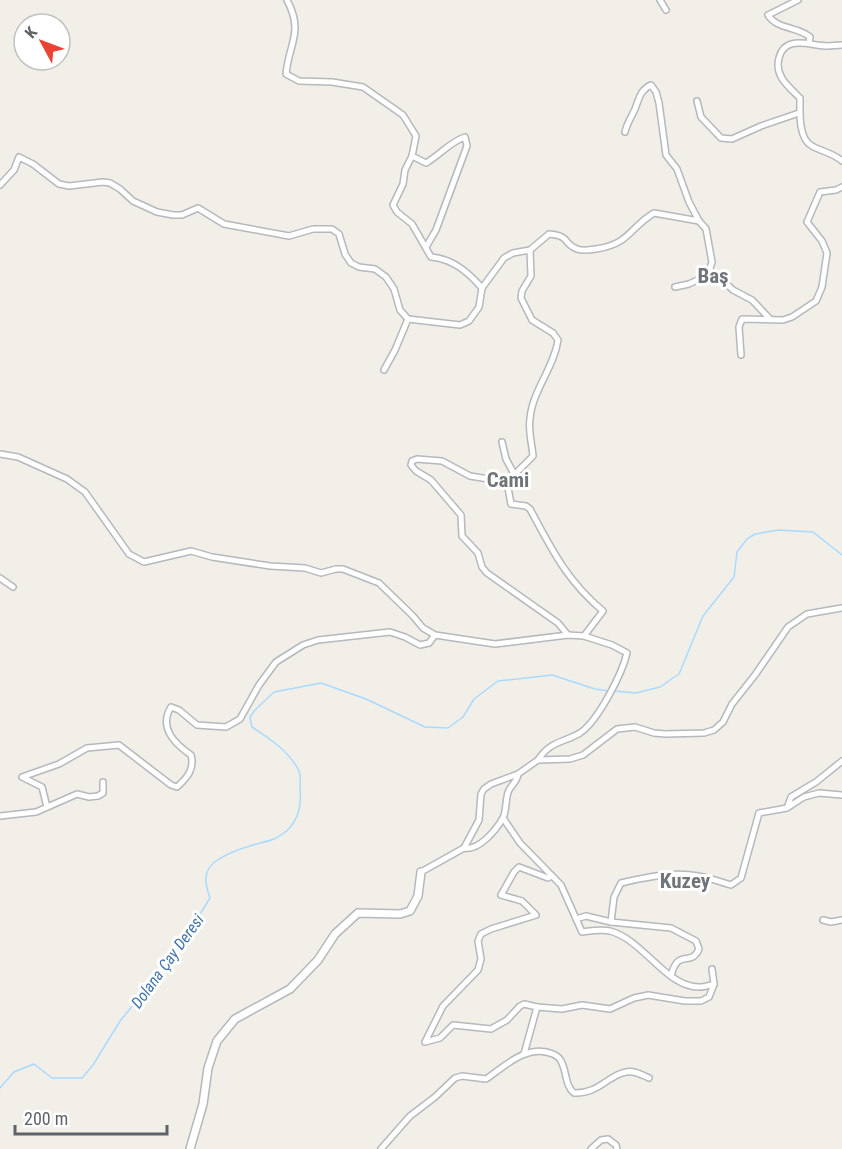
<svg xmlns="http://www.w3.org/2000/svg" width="842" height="1149" viewBox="0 0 842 1149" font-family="'Roboto Condensed',sans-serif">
	<rect width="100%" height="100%" fill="#f1efe8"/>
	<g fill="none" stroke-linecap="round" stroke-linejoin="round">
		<g stroke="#aadaff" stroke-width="1.5">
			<path d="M614 691 636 693 660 687 679 674 703 616 734 577 737 552 747 539 755 534 778 530 813 532 842 555"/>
			<path d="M0 1088 14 1072 34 1064 52 1078H82L93 1065 120 1021 176 953 210 898C205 884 202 871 216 861 225 855 239 849 250 846 258 843 268 842 276 838 296 828 302 810 300 789 300 783 301 775 299 771 290 752 269 738 252 727L250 717 255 710 274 692 321 683 366 699 425 727 448 728 463 717 474 699 498 681 552 675 595 689 609 691"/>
		</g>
		<defs>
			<g id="minor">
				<path d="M287 0C304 32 289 43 286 74L299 81 332 82 363 87 403 115 416 136 412 156 405 170 403 184 393 205 397 212 412 224 431 257C453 259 468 272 482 288"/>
				<path d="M660 0 666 10"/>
				<path d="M798 0 768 15C777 30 798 26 810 37L809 43"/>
				<path d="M842 45C837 45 832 46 828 46 810 46 785 34 779 58 774 76 789 87 800 98 800 111 798 139 812 146 823 152 833 153 842 161"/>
				<path d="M697 101 701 117 721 138 732 139 761 126 799 113"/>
				<path d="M625 132C627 123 631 118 635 109 639 99 640 90 651 85L656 92 659 103 666 155 677 169 689 202 699 221 706 229 712 262 708 275"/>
				<path d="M412 156 426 163C440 155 451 141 465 137L467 146 457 173 436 230 426 247"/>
				<path d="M0 185 14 170 19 157 33 164 59 184 69 186 103 182 110 183 120 189 133 201 157 212 173 215H182L198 208 224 224 289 236 313 229H332L339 234 345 254 351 263 359 267 375 269 386 277 394 289 400 310 408 319 460 325 469 321 479 307 482 288 504 258 513 253 530 250 549 234C571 236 562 243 577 249 582 251 590 250 596 249 630 244 629 228 654 213L699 221"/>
				<path d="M675 287 689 284 708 275 721 279 733 290 752 300 770 319"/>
				<path d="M741 355 739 327 742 319 783 320 792 317 816 301 822 287 827 253 822 241 807 222 820 192 836 190 842 187"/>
				<path d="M384 370 395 350 408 319"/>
				<path d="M502 442 506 459 514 474"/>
				<path d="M0 454 18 457 67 479 85 492 129 554 144 562 191 551 212 557 270 566 305 568 321 573 336 569H343L379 583 413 616 423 628 435 635 495 644 568 635 584 636 612 645 627 653C622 674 598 721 580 733 563 743 550 741 538 760"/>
				<path d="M507 482 470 476 442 461 417 459 412 461 411 465 416 471 431 480 461 515 462 536 478 553 482 567 487 573 558 623 568 635"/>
				<path d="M507 482 533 456C532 444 528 431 530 419 532 391 554 368 558 340L553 333 532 320 521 298 522 291 531 276 530 250"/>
				<path d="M507 482 511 504 526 506 530 509C552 550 567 581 603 611L584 636"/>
				<path d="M0 578 13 587"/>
				<path d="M47 807 42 787 22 777 59 764 87 748 119 745 171 785 177 787C187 778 195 769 191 755 175 744 158 728 171 707L179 710 197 725 226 727 240 719 259 685 276 662 303 645 318 640 390 632 405 637 420 645 429 643 435 635"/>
				<path d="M787 808 791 797 816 782 842 761"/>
				<path d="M0 816 36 812 77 794 89 797 98 796 103 793V782"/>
				<path d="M503 818 520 843 561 885 582 932C590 931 601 929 610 931 644 940 666 988 700 987 704 987 710 985 714 984"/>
				<path d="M464 848C479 851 496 830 503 818 507 810 505 798 509 790 513 783 517 782 518 774"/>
				<path d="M421 872 464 848 479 820 481 794 484 789 491 784 518 774 538 760 570 759 583 755 617 729 635 727 654 733 665 734 704 733 714 730 723 722 732 704 755 675 788 627 807 614 842 608"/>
				<path d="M576 919 586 916 611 922 671 928 696 941 699 949C691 968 678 947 671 976"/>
				<path d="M823 920 831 922 842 920"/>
				<path d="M611 922 614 897 621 883C645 877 674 871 698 876 710 878 721 882 731 885L741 878 759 813 787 808 804 797 819 793 842 795"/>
				<path d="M537 1007 524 1004 520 1006 507 1020 491 1029 453 1025 440 1038 425 1042 443 1006 478 970 481 959 478 941 481 934 491 929 536 915 522 901 501 895 514 872 519 867 548 878 552 876"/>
				<path d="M524 1054 537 1007 562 1009 582 1005 610 1009 634 998 648 995 685 1001H701L709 997 714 984 712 969"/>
				<path d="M381 1149 410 1116 435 1097 455 1078 462 1076 486 1079C505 1066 528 1043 553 1054 558 1056 560 1058 562 1063 567 1074 565 1085 574 1093 599 1094 608 1075 626 1072 634 1070 642 1075 649 1078"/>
				<path d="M591 1149 601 1140 608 1139 616 1145 617 1149"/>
			</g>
			<path id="tertiary" d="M190 1149 203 1104 208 1068 217 1041 235 1019 290 989 318 960 335 934 358 913 400 914 410 911 418 896 421 872"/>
		</defs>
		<use href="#minor" stroke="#b5b8bc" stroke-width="8"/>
		<use href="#tertiary" stroke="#b5b8bc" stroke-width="10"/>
		<use href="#minor" stroke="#fff" stroke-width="5"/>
		<use href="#tertiary" stroke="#fff" stroke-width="7"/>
	</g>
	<g text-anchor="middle" stroke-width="6" stroke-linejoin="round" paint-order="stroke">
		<g font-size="16" font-style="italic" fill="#4174aa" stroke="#fff">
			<text transform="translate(167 961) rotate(-54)" y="6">Dolana Çay Deresi</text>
		</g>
		<g font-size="21" font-weight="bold" fill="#70757a" stroke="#fff">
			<text x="713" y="283">Baş</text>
			<text x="508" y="487">Cami</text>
			<text x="685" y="888">Kuzey</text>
		</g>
	</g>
	<g transform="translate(42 42) rotate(311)"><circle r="28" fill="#ffffff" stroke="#bfc1c3" stroke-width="1.5"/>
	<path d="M0-4.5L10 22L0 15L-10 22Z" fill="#ea4335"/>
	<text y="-9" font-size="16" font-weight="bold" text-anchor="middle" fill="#5f6368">K</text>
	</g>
	<path d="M15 1125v9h152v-9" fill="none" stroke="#5f6368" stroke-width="3"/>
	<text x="24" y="1125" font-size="18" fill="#5f6368" stroke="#ffffff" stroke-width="4.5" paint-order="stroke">200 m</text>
</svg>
